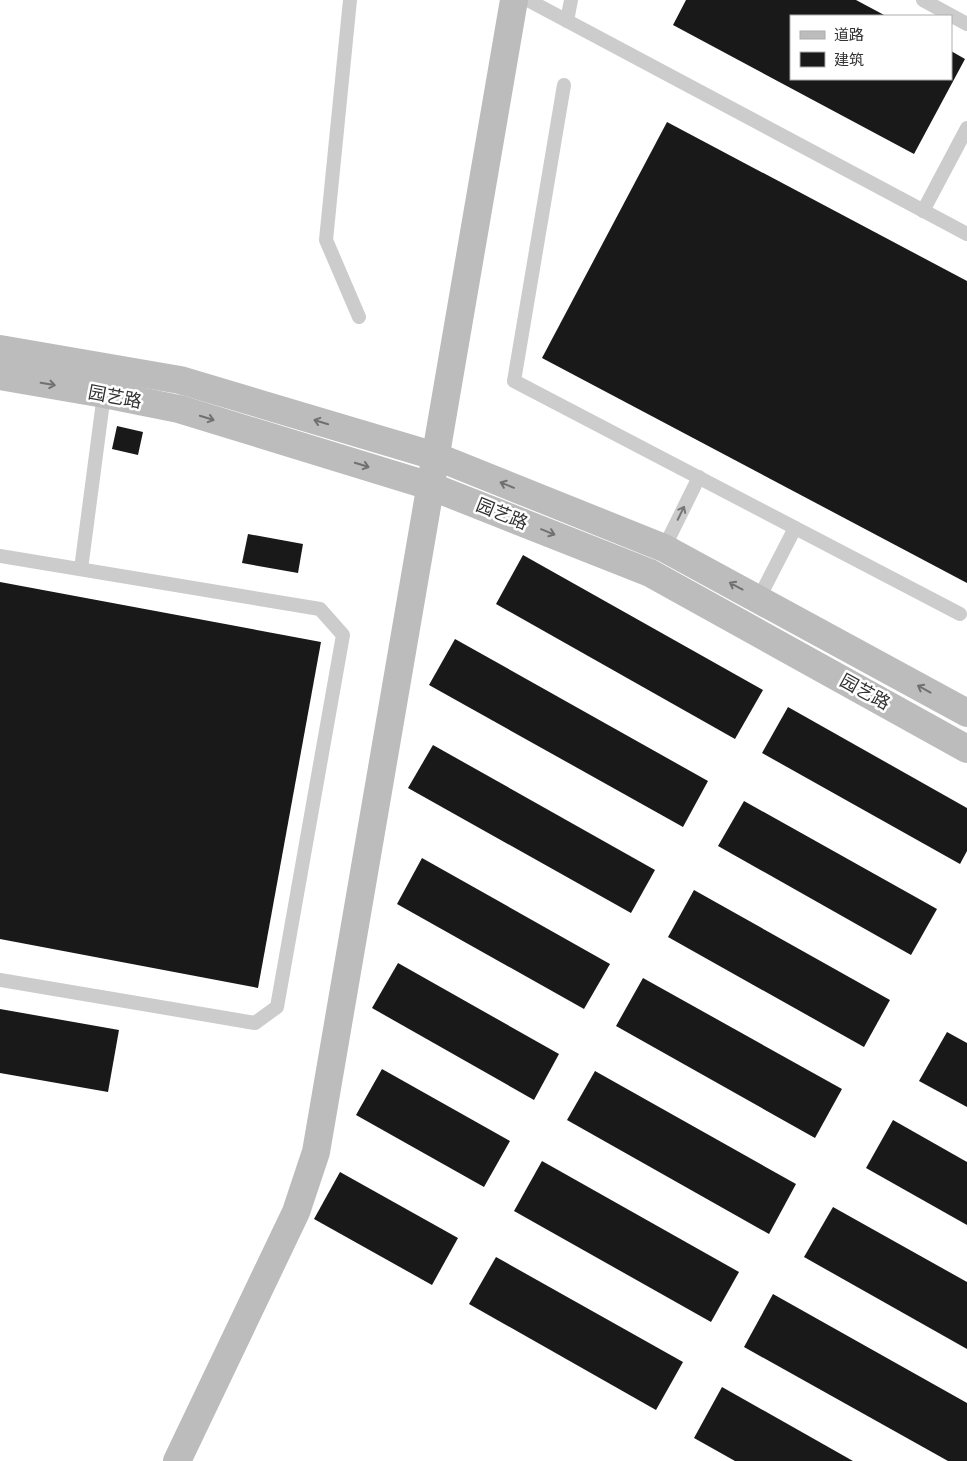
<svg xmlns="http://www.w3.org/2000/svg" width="967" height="1461" viewBox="0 0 967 1461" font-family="'Exo 2','Noto Sans SC',sans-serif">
	<rect width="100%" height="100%" fill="#fff"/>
	<g fill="#191919">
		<path d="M686 0H856L886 16H791V79H951V51L965 59 914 154 673 25Z"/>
		<path d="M667 122 967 281V583L542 358Z"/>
		<path d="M117 426 143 432 138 455 112 449Z"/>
		<path d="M248 534 303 544 298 573 242 563Z"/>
		<path d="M523 555 763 690 735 739 496 604Z"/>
		<path d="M0 582 321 642 258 988 0 939Z"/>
		<path d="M455 639 708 781 683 827 429 685Z"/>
		<path d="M788 707 967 808V851L960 864 762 753Z"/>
		<path d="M433 745 655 870 631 913 408 788Z"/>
		<path d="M744 801 937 909 911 955 718 846Z"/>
		<path d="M422 858 610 964 584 1009 397 904Z"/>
		<path d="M694 890 890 1000 864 1047 668 937Z"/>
		<path d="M398 963 559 1054 534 1100 372 1008Z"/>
		<path d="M643 978 842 1089 815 1138 616 1026Z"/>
		<path d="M0 1009 119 1030 108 1092 0 1073Z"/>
		<path d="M947 1032 967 1043V1107L919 1081Z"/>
		<path d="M382 1069 510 1141 484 1187 356 1115Z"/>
		<path d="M595 1071 796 1184 769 1234 567 1120Z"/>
		<path d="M893 1120 967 1162V1225L866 1168Z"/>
		<path d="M542 1161 739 1272 711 1322 514 1211Z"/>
		<path d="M340 1172 458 1238 432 1285 314 1219Z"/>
		<path d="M833 1207 967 1282V1349L804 1257Z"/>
		<path d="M496 1257 683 1362 656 1410 469 1304Z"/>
		<path d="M773 1294 967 1403V1461H948L744 1347Z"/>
		<path d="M722 1387 853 1461H735L694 1438Z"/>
	</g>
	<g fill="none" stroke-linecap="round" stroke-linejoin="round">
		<g stroke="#ccc" stroke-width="14">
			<path d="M350 0 326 240 359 317"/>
			<path d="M528 0 967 234"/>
			<path d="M923 0 967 24"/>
			<path d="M567 21 571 0"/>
			<path d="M564 85 514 381 960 614"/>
			<path d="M923 211 967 128"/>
			<path d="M664 548 699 477"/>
			<path d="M0 556 320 609 343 635 277 1007 255 1023 0 980"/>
			<path d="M81 569 104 394"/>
			<path d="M759 598 795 528"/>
		</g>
		<g stroke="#bcbcbc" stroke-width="28">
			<path d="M0 349 180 380 435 456 664 548 967 713"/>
			<path d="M0 376 104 394 179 409 430 486 650 573 967 749"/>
			<path d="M177 1461 296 1212 316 1152 514 0"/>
		</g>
	</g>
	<defs><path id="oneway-shaft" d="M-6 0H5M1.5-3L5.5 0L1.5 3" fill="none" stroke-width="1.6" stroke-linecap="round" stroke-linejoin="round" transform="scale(1.25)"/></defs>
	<g stroke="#707070">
		<use href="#oneway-shaft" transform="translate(48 384) rotate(10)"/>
		<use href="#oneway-shaft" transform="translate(207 418) rotate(17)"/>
		<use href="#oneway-shaft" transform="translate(321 422) rotate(-163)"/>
		<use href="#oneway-shaft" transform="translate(362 465) rotate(17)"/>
		<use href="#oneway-shaft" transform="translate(507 485) rotate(-158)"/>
		<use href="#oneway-shaft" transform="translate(548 532) rotate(22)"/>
		<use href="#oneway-shaft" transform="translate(736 586) rotate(-152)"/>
		<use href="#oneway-shaft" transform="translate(924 689) rotate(-151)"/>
	</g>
	<use stroke="#777" href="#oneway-shaft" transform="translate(681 513) rotate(-64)"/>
	<g text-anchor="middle" stroke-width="5" stroke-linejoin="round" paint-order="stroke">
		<g font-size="18" fill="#323232" stroke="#fff">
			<text transform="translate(115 397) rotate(11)" y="6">园艺路</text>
			<text transform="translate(502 514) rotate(22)" y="6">园艺路</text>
			<text transform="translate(865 692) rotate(29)" y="6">园艺路</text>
		</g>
	</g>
	<rect x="790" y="15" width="162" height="65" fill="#ffffff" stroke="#adadad"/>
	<rect x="800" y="31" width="25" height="8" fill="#bcbcbc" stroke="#adadad"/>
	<text x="834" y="40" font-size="15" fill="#323232">道路</text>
	<rect x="800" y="52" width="25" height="15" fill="#191919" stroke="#adadad"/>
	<text x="834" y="65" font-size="15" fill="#323232">建筑</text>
</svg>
